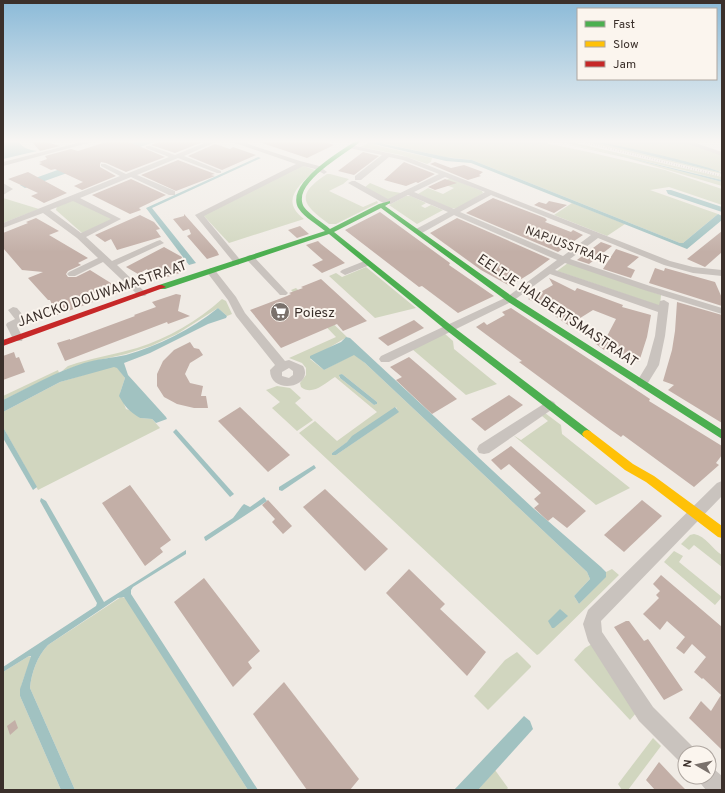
<svg xmlns="http://www.w3.org/2000/svg" width="725" height="793" viewBox="0 0 725 793" font-family="Overpass,sans-serif">
	<rect width="100%" height="100%" fill="#f0ebe5"/>
	<g fill="#d1d6bf" fill-rule="evenodd">
		<path d="M371 141H379L374 145 432 158 431 162 427 164 401 155 361 147Z"/>
		<path d="M386 141H536L593 153 665 170 722 189V205L669 187 650 190 718 214 683 243H680L472 160 445 157 382 143Z"/>
		<path d="M551 141 606 152 722 182V186L627 158Z"/>
		<path d="M557 141 571 142 722 177V180L683 170Z"/>
		<path d="M582 141H590L722 173V174Z"/>
		<path d="M595 141H681L722 155V172L649 153Z"/>
		<path d="M301 165 315 170C300 185 279 200 304 219L229 243 203 215Z"/>
		<path d="M327 174H330L349 179 343 184 329 191 363 207 377 201 378 203 336 224H329C302 204 295 195 327 174Z"/>
		<path d="M450 178 482 191 483 193 458 209 450 208 418 194 428 188 443 194 454 188 441 183Z"/>
		<path d="M370 183 389 191 401 193 389 200 364 188Z"/>
		<path d="M406 196H411L426 203 421 206 425 208 431 205 443 210 417 224 389 205Z"/>
		<path d="M3 198 39 209 3 223Z"/>
		<path d="M75 199 114 219 82 233 56 210 57 206Z"/>
		<path d="M572 203 625 224 607 236 554 215Z"/>
		<path d="M568 263 661 295 660 306 557 271Z"/>
		<path d="M366 267 416 308 375 318 329 276 336 273 342 277Z"/>
		<path d="M296 288 347 337 310 359 324 370 354 354 365 363 587 572 590 579 574 596 579 604 605 577 606 572 612 569 619 575 539 654 537 655 299 433 315 421 337 441 377 412 335 377C324 384 312 396 301 387L300 383 306 375V368L302 363 289 358 336 337 291 290ZM342 374 377 402V404L374 405 340 378 339 377ZM396 407 398 412 336 455 332 453Z"/>
		<path d="M222 299 226 301 232 314 227 316 218 308 177 334 151 346 126 354 86 363 62 371 68 366 77 363C97 357 117 354 137 348 168 338 198 321 222 299Z"/>
		<path d="M444 333 453 341 454 349 497 384 466 395 412 349Z"/>
		<path d="M110 367H117L125 378 120 393 126 409 135 412 140 418 152 419 160 428 38 490 3 427V412L60 382Z"/>
		<path d="M58 370 59 373 3 400V396Z"/>
		<path d="M277 386 290 388 301 398 295 403 313 420 297 431 272 408 280 402 266 390Z"/>
		<path d="M545 413 561 425 562 434 630 488 596 505 513 435 521 440 548 421 542 416Z"/>
		<path d="M694 534C706 536 712 549 722 555V567L694 545 689 550 681 544 690 535Z"/>
		<path d="M674 551 683 556 679 562 722 597 715 605 664 562Z"/>
		<path d="M121 597 126 598 248 790H75L30 688C31 674 37 656 48 645Z"/>
		<path d="M592 644 636 713 630 720 574 660 585 648Z"/>
		<path d="M517 652 531 666V667L488 710 474 696 505 660Z"/>
		<path d="M29 656 31 657C28 671 20 682 20 696L61 790H3V672Z"/>
		<path d="M653 738 661 746 628 790H622L618 784Z"/>
		<path d="M495 770 508 788 506 790H478Z"/>
	</g>
	<g fill="#a1c2c1">
		<path d="M3 141H19C21 148 30 150 37 151L3 159Z"/>
		<path d="M138 141H157L25 188 20 185 27 181Z"/>
		<path d="M379 141H386L382 143 384 144 451 158 472 160 680 243H683L718 214 722 216V220L687 249 471 163 446 161 374 144Z"/>
		<path d="M554 141 606 152 722 180V182L606 152Z"/>
		<path d="M590 141C604 141 715 167 722 173Z"/>
		<path d="M258 157 261 158 152 208 196 263 189 265 146 208Z"/>
		<path d="M666 190H671L722 207V212L668 194Z"/>
		<path d="M218 308 227 316 226 318 208 324 150 353 124 363 128 375 166 417 167 419 156 423 152 419 140 418C130 412 125 407 119 396L125 378 117 368 114 367 60 382 3 412V400C30 387 55 372 84 363 97 359 112 358 126 355 158 346 192 329 218 308Z"/>
		<path d="M346 337 350 338 533 508 601 567 606 572V577L579 604 574 596 590 579 587 572 365 363 354 355 324 370 310 358V356L341 342Z"/>
		<path d="M342 374 377 402V404L374 405 340 378 339 375Z"/>
		<path d="M395 407 399 412 336 455H332V453L347 442 352 436Z"/>
		<path d="M3 427 37 487 33 490 3 438Z"/>
		<path d="M176 429 234 494 230 497 173 432Z"/>
		<path d="M314 465 316 468 282 491 279 490V487Z"/>
		<path d="M264 497 267 501 206 541 205 540 204 537 233 518 242 506 244 504 250 507Z"/>
		<path d="M41 498 46 501 104 602 186 550V554L133 587 131 590V594L258 790H248L124 597 118 598 48 645C37 656 31 674 30 688L75 790H61L20 696V689L31 656H29L3 672V667L96 606 97 603 40 501Z"/>
		<path d="M560 609 568 616 554 628H552L548 621Z"/>
		<path d="M524 716 530 721 533 729 478 790H454Z"/>
	</g>
	<g fill="#c3afa7">
		<path d="M31 141H43L60 146 40 151Z"/>
		<path d="M109 141H127L165 157 126 172 106 163 101 162 100 164V167L116 176 82 190 74 186 83 182 55 169 51 170 39 164 42 163 39 162 47 159 45 156 71 149 78 151Z"/>
		<path d="M161 141H205L175 153 151 145Z"/>
		<path d="M262 141H322L334 145 307 158 262 143Z"/>
		<path d="M215 144 230 149 233 147 256 155 222 170 188 156Z"/>
		<path d="M363 152 379 156 354 175 338 171Z"/>
		<path d="M178 160 215 174 211 175 215 176 176 191 141 175Z"/>
		<path d="M404 162 435 174 418 183 416 182 406 186 384 180Z"/>
		<path d="M435 162 451 168 464 165 483 172 479 175 481 176 468 180 430 164Z"/>
		<path d="M28 172 67 193 44 203 31 196 38 193 8 179Z"/>
		<path d="M131 179 166 195 139 208 141 210 130 214 92 195Z"/>
		<path d="M445 179 457 183 435 190 428 187Z"/>
		<path d="M493 198 545 218 547 220 545 222 571 232 573 230 583 235 558 252 466 213Z"/>
		<path d="M549 201 567 205 554 213 534 205 539 202 546 204Z"/>
		<path d="M380 212 450 263 449 265 494 296 458 313 422 286 419 287 345 230Z"/>
		<path d="M184 214 217 251 219 255 207 259 187 236 191 234 189 229 183 231 173 219 184 216Z"/>
		<path d="M140 215 154 222 160 229 156 230 161 237 117 250 111 239 105 242 95 235Z"/>
		<path d="M36 218 59 231 49 235 88 258 78 263 81 265 68 271 66 274 68 277H76L90 270 122 290 111 296 101 290 89 296 93 302 57 315 50 300H48L28 278 43 272 22 270 3 248V233L28 223 26 222Z"/>
		<path d="M457 218 550 259 531 273 510 286 481 270 430 233Z"/>
		<path d="M300 226 309 234 297 238 288 230Z"/>
		<path d="M722 231V252L705 267 687 259Z"/>
		<path d="M318 241 321 244 345 263 322 273 312 265 323 260 306 245Z"/>
		<path d="M601 242 612 246 589 264 577 260Z"/>
		<path d="M164 247 182 257 180 263 186 271 155 281 147 269 138 274 126 267Z"/>
		<path d="M616 249 639 257 627 267 635 270 631 278 603 269Z"/>
		<path d="M655 268 664 271 665 268 715 282 722 298V306L649 283Z"/>
		<path d="M549 278 575 291 577 288 623 305 622 307 651 315 647 337 639 362 623 357V355L610 346 604 350 591 340 599 334 606 338 616 319 593 310 577 320 580 322 571 327 546 310 549 309 528 299 553 285Z"/>
		<path d="M321 279 367 321 343 331 337 324 281 348 250 310 287 296 291 294 289 293 303 288 301 287Z"/>
		<path d="M176 294 181 295 178 311 190 316 168 324 167 322 65 361 57 343 70 339V340L135 316 134 315 156 307 152 302Z"/>
		<path d="M677 302 722 315V423L668 390 674 385 663 381 672 350 675 331Z"/>
		<path d="M511 308 641 393 650 399 649 401 722 446V455L716 463 719 465 694 487 623 435 621 437 611 430 519 362 522 361 476 327 484 322 487 325 505 315 502 312Z"/>
		<path d="M414 320 424 328 388 346 378 338Z"/>
		<path d="M190 342 194 348 199 349 203 355 190 363 185 374 190 383 203 386 201 396H206L208 408H194L177 404 164 397 157 386V374L163 361 174 350Z"/>
		<path d="M14 352 16 358 19 357 25 372 3 380V356Z"/>
		<path d="M409 357 430 375 457 399 432 414 396 380 402 377 390 367Z"/>
		<path d="M509 395 523 405 485 431 471 419Z"/>
		<path d="M240 407 290 455 268 472 218 421Z"/>
		<path d="M511 446 586 511 567 528 553 517 548 521 534 508 539 504 534 499 541 493 509 464 501 470 491 460Z"/>
		<path d="M130 485 171 540 160 548 163 552 145 566 102 503Z"/>
		<path d="M325 489 388 549 365 571 303 507Z"/>
		<path d="M268 500 292 526 283 534 272 522 275 519 262 505Z"/>
		<path d="M642 500 662 516 624 552 604 535Z"/>
		<path d="M409 569 445 604 440 609 486 652 467 676 386 593Z"/>
		<path d="M661 575 722 627V750L689 718 701 701 711 711 721 695 703 678 702 679 694 672 706 657 692 644 684 654 676 648 685 637 667 621 660 630 643 614 659 598 656 595 660 591 653 584Z"/>
		<path d="M204 578 260 651 248 662 252 668 233 687 174 602Z"/>
		<path d="M626 621H629L644 641 648 639 683 690 664 700 614 627Z"/>
		<path d="M284 682 359 779 350 790H307L253 714Z"/>
		<path d="M15 720 18 728 10 735 7 726Z"/>
		<path d="M659 762 674 778 686 790H655L646 780Z"/>
	</g>
	<g fill="none" stroke-linecap="round" stroke-linejoin="round">
		<g fill="#c9c3be" fill-rule="evenodd">
			<path d="M85 141H96L3 166V162Z"/>
			<path d="M209 141H218L184 156 221 171V173H217L178 158 137 175 175 191V195H169L131 177 80 198 121 219 86 237 112 261 157 241 160 240 164 243 117 265 145 292 147 294 145 296H139L103 262 75 276H69L67 274 69 272 98 258 77 238 43 213 3 228V223L120 176 101 166V164H105L126 174 169 157 146 148V146H150L175 155ZM73 201 111 219 81 233 50 210Z"/>
			<path d="M229 141H239L300 161 319 166 327 172 324 174 315 169 303 166 204 216 242 262 238 265 235 264 195 215 296 164Z"/>
			<path d="M680 141H690L722 152V156Z"/>
			<path d="M351 145 407 157 670 261 693 267 722 270V276L693 273 664 265 598 238 570 259 650 286 722 308V314L644 290 565 263 555 270 659 305 660 301 664 300 669 303 665 336 659 365 646 386 642 387 638 386 636 383 647 365 655 336 658 312 550 274 513 301 389 362H381L379 359 381 356 507 297 557 260 454 215 422 233H416L415 231 416 229 448 212 408 195 391 204H385L348 183 352 181H355L388 199 439 174 403 160 389 157 361 180H355V176L382 155 349 148 348 147ZM445 177 485 192 454 209 414 192ZM491 195 591 235 563 256 460 212Z"/>
			<path d="M3 183 13 189 3 195Z"/>
			<path d="M250 255 253 256 286 291 288 293 286 295H280L247 260 246 258 247 256Z"/>
			<path d="M367 260 370 261 372 263 370 265 345 275 340 272 342 270Z"/>
			<path d="M211 268 214 269 236 297 245 313 285 361 289 360 303 366C315 387 270 396 270 370L275 365 236 316 228 300 206 271ZM289 368 293 371V375L289 378 282 376V372Z"/>
			<path d="M13 307 17 308 27 320 17 326 23 338 22 341H14L6 325 7 323 15 319 8 310Z"/>
			<path d="M550 400 554 402 556 405 554 408 489 453 484 454 479 453 477 449 479 445Z"/>
			<path d="M722 481V496L601 621 602 632 653 707 692 746 695 753H685V763L678 760 639 721 588 641 583 624 588 610 717 483Z"/>
			<path d="M709 767 715 770 722 776V790H706L701 784 698 777H709Z"/>
		</g>
		<path fill="#4caf50" fill-rule="evenodd" d="M356 141H361C348 153 290 183 304 207 309 214 323 223 330 229L379 204 390 201V203L385 206 513 297 722 430V439L507 301 381 208 334 232 452 326 590 431 592 434 590 437H584L446 330 329 234 165 289H159V285L325 231C318 225 304 217 299 209 283 185 340 151 356 141Z"/>
		<path fill="#ffc107" fill-rule="evenodd" d="M587 430 590 431 633 464 654 476 722 526V538L718 537 646 482 625 470 584 437 582 434 584 431Z"/>
		<path fill="#c62828" fill-rule="evenodd" d="M159 285H162L166 287 3 346V340Z"/>
		<path stroke="#b1aca8" stroke-width="2" stroke-dasharray="0.5 2" stroke-linecap="butt" d="M578 141 722 176"/>
	</g>
	<linearGradient id="sky" x2="0" y2="1"><stop stop-color="#8bbad8"/><stop offset="0.56" stop-color="#f8f6f3"/><stop offset="1" stop-color="#f8f6f3" stop-opacity="0"/></linearGradient>
	<rect width="725" height="252" fill="url(#sky)"/>
	<defs>
		<symbol id="supermarket-disc" viewBox="-11 -11 22 22"><circle r="9.5" fill="#7a716c" stroke="#fbf5ee"/><path d="M-6-5.5h2.5l.6 2H6L4.5 2H-2.5L-4.4-4H-6ZM-1.5 3.2a1.3 1.3 0 1 0 .1 0ZM3 3.2a1.3 1.3 0 1 0 .1 0Z" fill="#fff"/></symbol>
	</defs>
	<g fill-rule="evenodd">
		<use href="#supermarket-disc" x="269" y="301" width="22" height="22"/>
	</g>
	<g text-anchor="middle" stroke-width="4" stroke-linejoin="round" paint-order="stroke">
		<g font-size="12" fill="#3b302b" stroke="#fbf5ee">
			<text transform="translate(567 245) rotate(21)" y="4">NAPJUSSTRAAT</text>
		</g>
		<g font-size="14" fill="#3b302b" stroke="#fbf5ee">
			<text transform="translate(102 293) rotate(-19)" y="5">JANCKO DOUWAMASTRAAT</text>
			<text transform="translate(558 310) rotate(34)" y="5">EELTJE HALBERTSMASTRAAT</text>
		</g>
		<g font-size="14" fill="#3b302b" stroke="#fbf5ee" text-anchor="start">
			<text x="294" y="317">Poiesz</text>
		</g>
	</g>
	<rect width="725" height="793" fill="none" stroke="#3b302b" stroke-width="8"/>
	<rect x="577" y="8" width="140" height="72" fill="#fbf5ee" stroke="#aea6a0"/>
	<rect x="585" y="21" width="20" height="6" fill="#4caf50" stroke="#aea6a0"/>
	<text x="613" y="28" font-size="12" fill="#3b302b">Fast</text>
	<rect x="585" y="41" width="20" height="6" fill="#ffc107" stroke="#aea6a0"/>
	<text x="613" y="48" font-size="12" fill="#3b302b">Slow</text>
	<rect x="585" y="61" width="20" height="6" fill="#c62828" stroke="#aea6a0"/>
	<text x="613" y="68" font-size="12" fill="#3b302b">Jam</text>
	<g transform="translate(697 765) rotate(279)"><circle r="19" fill="#fbf5ee" stroke="#aea6a0"/>
	<path d="M0-3L7 15L0 10L-7 15Z" fill="#7a716c"/>
	<text y="-6" font-size="11" font-weight="bold" text-anchor="middle" fill="#3b302b">N</text>
	</g>
</svg>
